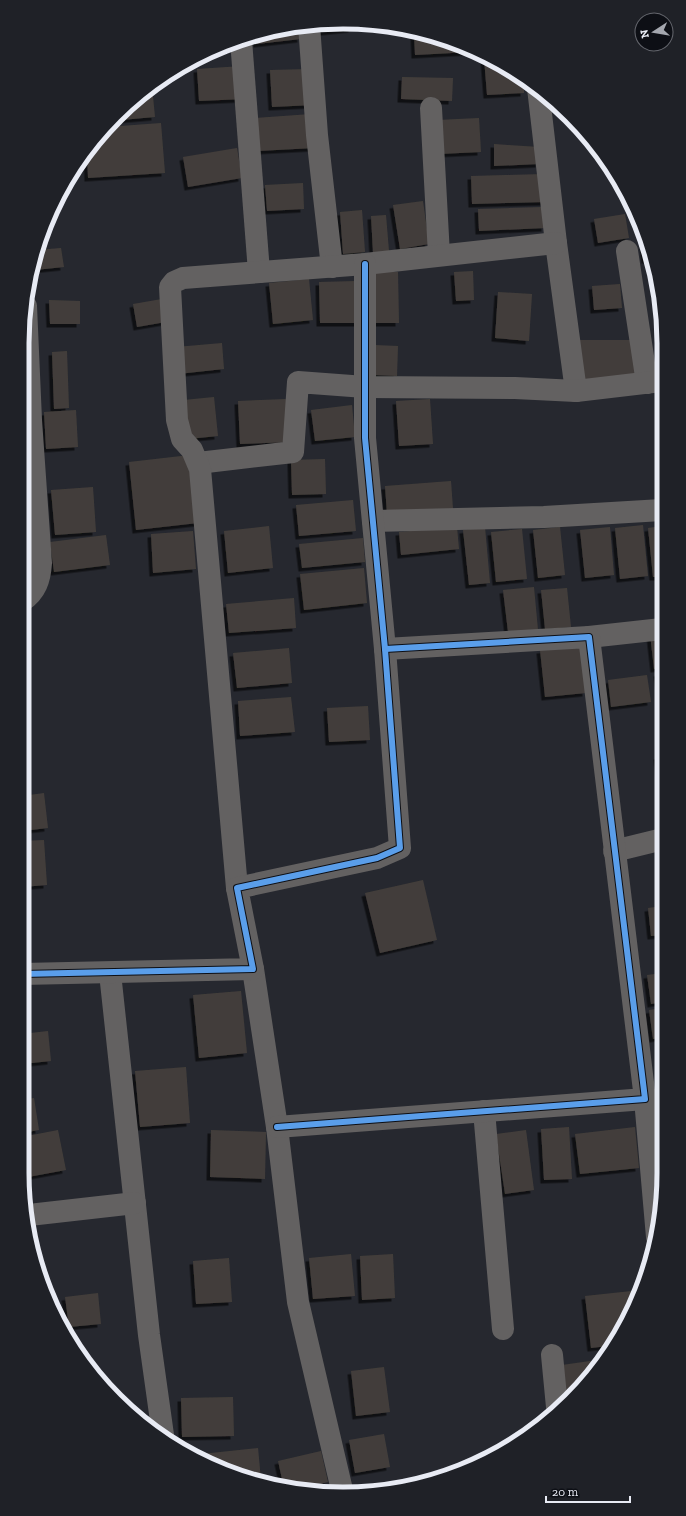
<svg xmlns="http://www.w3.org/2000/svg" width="686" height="1516" viewBox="0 0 686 1516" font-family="'Zilla Slab',serif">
	<defs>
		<filter id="shadow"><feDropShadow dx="-3.5" dy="3.5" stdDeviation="0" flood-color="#0009"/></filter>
	</defs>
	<rect width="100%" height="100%" fill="#26282f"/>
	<g fill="#433e3a" filter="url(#shadow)">
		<path d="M343 22 351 23 352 29 324 32V24Z"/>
		<path d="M299 26 301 39 257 44 256 36 280 28Z"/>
		<path d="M422 33 466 46 471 49V52L415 55 414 34Z"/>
		<path d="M227 44 228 51 205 55 220 47Z"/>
		<path d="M484 58H486L524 80V93L487 95Z"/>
		<path d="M242 66 244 99 199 101 197 69Z"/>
		<path d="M311 69 313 105 272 107 270 70Z"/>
		<path d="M402 77 453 78 452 101 401 99Z"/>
		<path d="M152 86 155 117 121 120 120 113Z"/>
		<path d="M311 114 314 148 258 151 255 118Z"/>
		<path d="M479 118 481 152 439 154 438 120Z"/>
		<path d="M161 123 165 173 88 178 87 152 107 127Z"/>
		<path d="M494 144 539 147V164L494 166Z"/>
		<path d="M237 148 242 178 188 187 183 157Z"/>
		<path d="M544 174 545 202 472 204 471 176Z"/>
		<path d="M303 183 304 209 267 211 265 185Z"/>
		<path d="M423 201 429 244 400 249 393 205Z"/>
		<path d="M544 207 545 228 479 231 478 209Z"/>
		<path d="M362 210 365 252 343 254 340 212Z"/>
		<path d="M625 214 629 238 598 243 594 219Z"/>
		<path d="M386 215 389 251 373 253 371 216Z"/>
		<path d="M642 231 650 259 645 260Z"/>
		<path d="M61 248 64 267 35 270 34 262 37 250Z"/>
		<path d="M473 271 474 300 456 301 454 272Z"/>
		<path d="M374 272H398L399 323H375Z"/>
		<path d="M309 279 313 320 273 324 269 283Z"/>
		<path d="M357 281 358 323H320L319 282Z"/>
		<path d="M620 284 622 308 594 310 592 286Z"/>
		<path d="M498 292 532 294 529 341 495 338Z"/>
		<path d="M162 299 166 322 137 327 133 304Z"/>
		<path d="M49 300 80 301V324H50Z"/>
		<path d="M578 340H638V380L578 379Z"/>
		<path d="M222 343 224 369 178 374 176 347Z"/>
		<path d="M374 345 398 346 397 376 373 375Z"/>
		<path d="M67 351 69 408 54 409 52 352Z"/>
		<path d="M214 397 218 436 188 439 184 400Z"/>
		<path d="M287 399 289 442 240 444 238 401Z"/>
		<path d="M430 399 433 444 399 446 396 401Z"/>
		<path d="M352 405 355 437 315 441 311 410Z"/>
		<path d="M76 410 78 447 46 449 44 412Z"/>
		<path d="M22 447 25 479H22Z"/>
		<path d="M190 455 198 523 136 530 129 462Z"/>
		<path d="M325 459 326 494 292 495 291 460Z"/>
		<path d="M451 481 453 509 387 514 385 486Z"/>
		<path d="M93 487 96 532 55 535 51 490Z"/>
		<path d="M353 500 356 531 299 536 296 505Z"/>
		<path d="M643 525 648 576 620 579 615 528Z"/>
		<path d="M269 526 273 568 228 573 224 531Z"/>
		<path d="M662 526V577H653L648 528Z"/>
		<path d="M457 527 459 549 401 555 399 532Z"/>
		<path d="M485 527 490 583 469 585 463 530Z"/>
		<path d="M560 527 565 575 538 578 533 530Z"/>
		<path d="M610 527 614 575 585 578 580 530Z"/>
		<path d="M522 529 527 579 496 582 491 532Z"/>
		<path d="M193 531 196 569 153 573 151 534Z"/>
		<path d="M106 535 110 565 54 572 50 542Z"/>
		<path d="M363 538 365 562 302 568 299 544Z"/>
		<path d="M364 568 367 603 304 610 300 574Z"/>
		<path d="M534 587 538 630 508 632 503 590Z"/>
		<path d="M567 588 571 627 545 629 541 590Z"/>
		<path d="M294 598 296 628 229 633 226 604Z"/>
		<path d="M662 633V668L654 669 650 634Z"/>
		<path d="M581 646 586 693 545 697 540 650Z"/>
		<path d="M289 648 292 683 237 688 233 653Z"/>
		<path d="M662 672 663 707H662L657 673Z"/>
		<path d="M647 675 651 702 611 707 608 680Z"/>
		<path d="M291 697 295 732 240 736 238 701Z"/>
		<path d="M368 706 370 740 329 742 327 708Z"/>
		<path d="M657 756H663V790L661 791Z"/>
		<path d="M44 793 48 828 22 831V796Z"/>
		<path d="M44 840 47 885 22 887V841Z"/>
		<path d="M423 880 437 940 380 953 365 893Z"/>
		<path d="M663 906V935L651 936 648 908Z"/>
		<path d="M663 973V1002L651 1004 647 975Z"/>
		<path d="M241 991 247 1053 199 1058 193 995Z"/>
		<path d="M663 1008 664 1037 653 1039 649 1010Z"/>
		<path d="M48 1031 51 1061 22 1064V1034Z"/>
		<path d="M661 1039H664V1055H663Z"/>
		<path d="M186 1067 190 1123 140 1127 135 1071Z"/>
		<path d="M34 1098 39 1130 22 1133V1100Z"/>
		<path d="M569 1127 572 1179 544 1180 541 1129Z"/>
		<path d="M635 1127 639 1168 580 1174 575 1134Z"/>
		<path d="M664 1128V1160L662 1161 657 1129Z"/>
		<path d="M58 1130 66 1170 23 1178 22 1137Z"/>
		<path d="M211 1130 266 1132 265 1179 210 1177Z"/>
		<path d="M526 1130 534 1190 505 1194 496 1134Z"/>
		<path d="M351 1254 355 1296 313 1299 309 1258Z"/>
		<path d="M393 1254 395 1298 362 1300 360 1256Z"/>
		<path d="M229 1258 232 1302 196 1304 193 1261Z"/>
		<path d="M641 1290 640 1296 608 1346 591 1348 585 1296Z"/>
		<path d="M98 1293 101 1324 69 1327 65 1297Z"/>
		<path d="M597 1360 598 1363 584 1385 567 1399 562 1365Z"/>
		<path d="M384 1367 390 1412 356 1416 351 1371Z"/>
		<path d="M233 1397 234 1436 182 1437 181 1398Z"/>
		<path d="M384 1434 390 1467 355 1473 349 1440Z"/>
		<path d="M258 1448 261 1480 192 1455Z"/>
		<path d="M321 1451 328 1482 301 1489 284 1488 278 1461Z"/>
		<path d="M390 1483 391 1490 385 1491 353 1490V1489Z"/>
	</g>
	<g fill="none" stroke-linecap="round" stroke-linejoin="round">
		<g stroke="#636161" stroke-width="22">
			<path d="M309 25 317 135 332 267"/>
			<path d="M241 40 259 272"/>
			<path d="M538 88 556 243 576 391"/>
			<path d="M431 108 439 255"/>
			<path d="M627 251 647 383"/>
			<path d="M198 463 293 452 298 382 365 387 515 388 576 391 661 381"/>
			<path d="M373 521 544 517 662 510"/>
			<path d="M22 601C36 592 40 579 41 563L31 420 26 306"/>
			<path d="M589 637 662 629"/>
			<path d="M614 851 663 839"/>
			<path d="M237 888 200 469 192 450 182 439 177 420 170 287 174 282 183 278 365 264 556 243"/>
			<path d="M253 969 277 1127 298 1302 342 1490"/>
			<path d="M110 973 149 1335 163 1435"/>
			<path d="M22 974 253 969 237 888 377 858 400 848 385 649 365 438V264"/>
			<path d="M484 1111 503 1329"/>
			<path d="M277 1127 645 1099 589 637 385 649"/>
			<path d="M29 1215 135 1203"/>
			<path d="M657 1237 645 1099 664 1101"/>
			<path d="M552 1355 557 1407"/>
		</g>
		<defs>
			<g id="cycleway">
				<path d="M22 974 253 969 237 888 377 858 400 848 385 649 365 438V264"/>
				<path d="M277 1127 645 1099 589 637 385 649"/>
			</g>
		</defs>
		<use href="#cycleway" stroke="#0d0f15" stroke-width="8"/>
		<use href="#cycleway" stroke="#5a9eea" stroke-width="6"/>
	</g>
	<path d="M0 0H686V1516H0ZM343 29H343A314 314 0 0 1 657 343V1173A314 314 0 0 1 343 1487H343A314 314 0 0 1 29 1173V343A314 314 0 0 1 343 29Z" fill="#1f2127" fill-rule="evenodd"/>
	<path fill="none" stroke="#e8ebf4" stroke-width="5" d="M343 29H343A314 314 0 0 1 657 343V1173A314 314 0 0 1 343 1487H343A314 314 0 0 1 29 1173V343A314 314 0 0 1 343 29Z"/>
	<g transform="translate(654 32) rotate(258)"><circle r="19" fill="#0d0f15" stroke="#65676e"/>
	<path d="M0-3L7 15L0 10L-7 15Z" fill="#a4a7af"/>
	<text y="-6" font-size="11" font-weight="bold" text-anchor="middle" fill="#e8ebf4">N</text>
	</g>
	<path d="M546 1496v6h84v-6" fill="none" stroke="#e8ebf4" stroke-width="2"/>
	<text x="552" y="1496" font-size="12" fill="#e8ebf4" stroke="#0d0f15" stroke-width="3" paint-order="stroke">20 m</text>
</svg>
